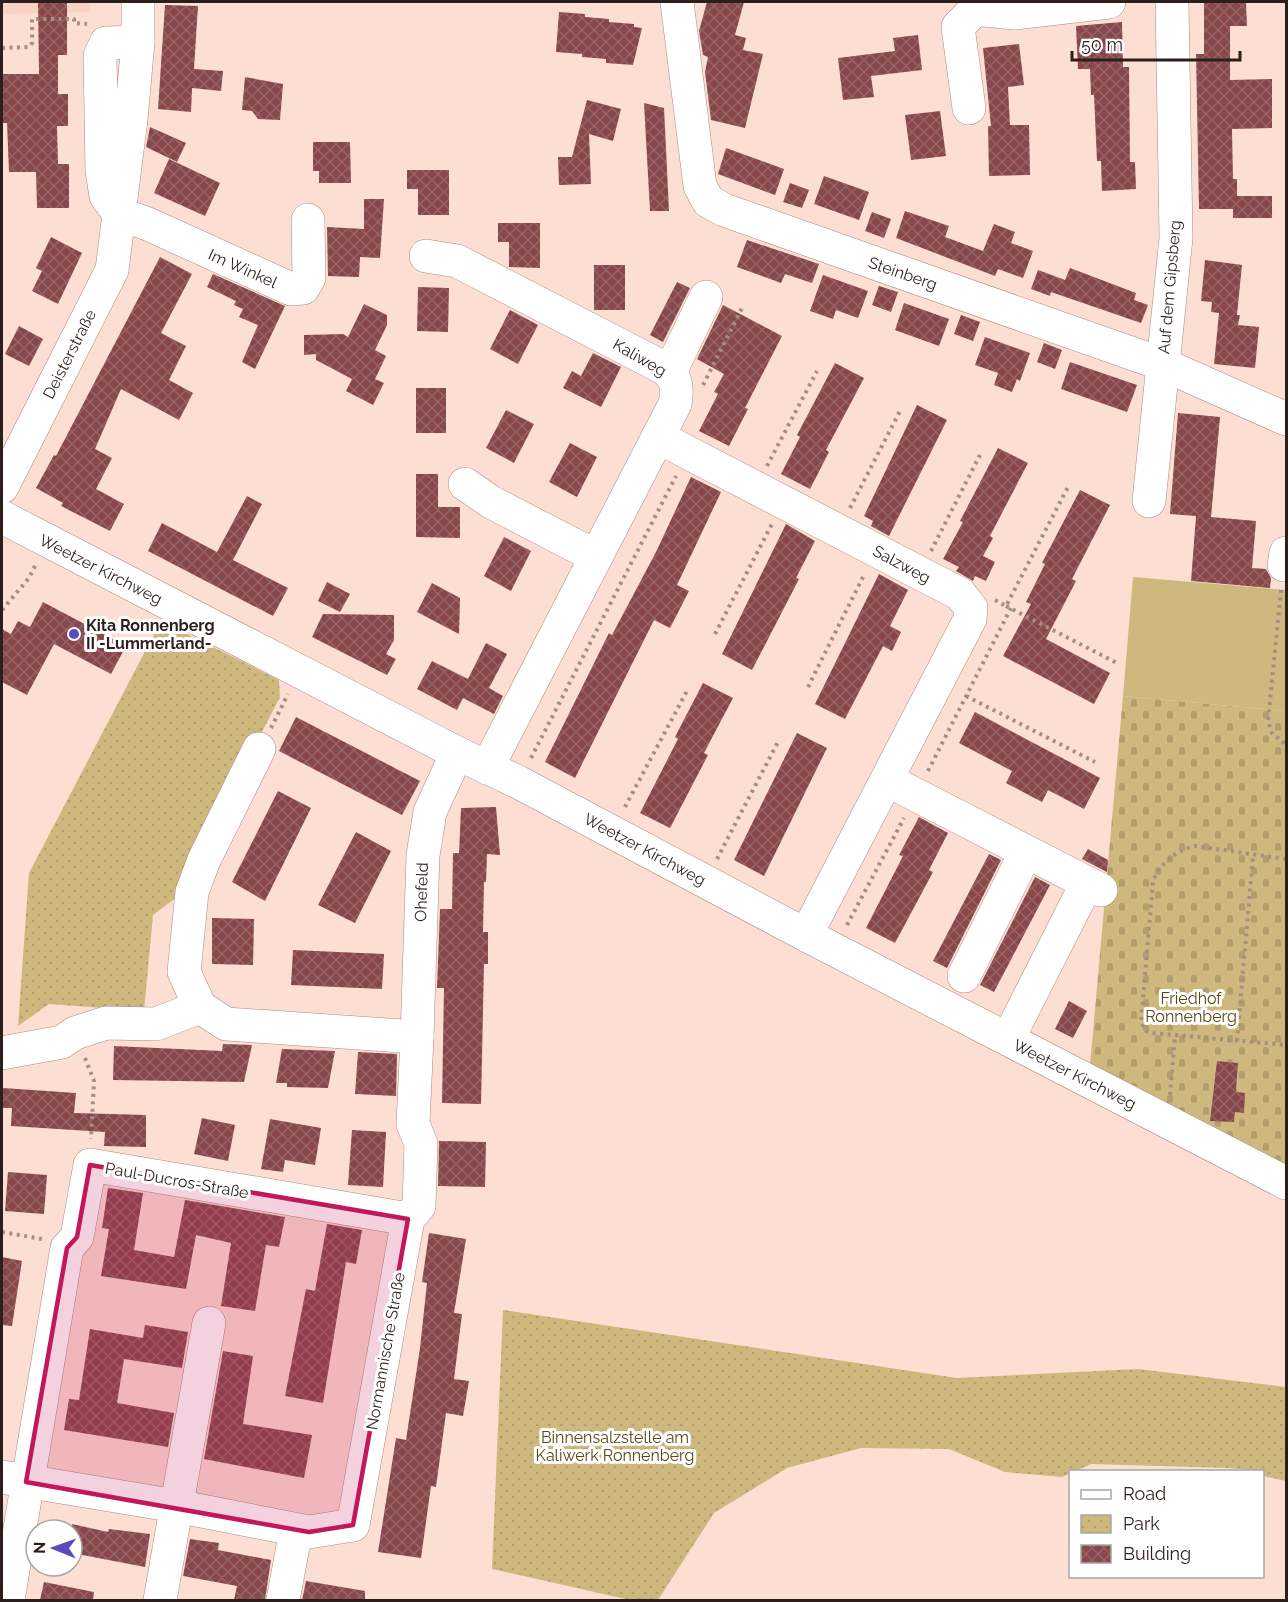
<svg xmlns="http://www.w3.org/2000/svg" width="1288" height="1602" viewBox="0 0 1288 1602" font-family="Raleway,sans-serif">
	<defs>
		<pattern id="cemetery-stones" width="16" height="16" patternUnits="userSpaceOnUse" patternTransform="scale(1.5)"><rect width="16" height="16" fill="#cfb87e"/><path d="M2 7V4a2 2 0 0 1 4 0v3zM10 15v-3a2 2 0 0 1 4 0v3z" fill="#b29e6c"/></pattern>
		<pattern id="park-dots" width="8" height="8" patternUnits="userSpaceOnUse" patternTransform="scale(1.5)"><rect width="8" height="8" fill="#cfb87e"/><path d="M2 2h.1M6 6h.1" fill="none" stroke="#b29e6c" stroke-width="1.8" stroke-linecap="round"/></pattern>
		<pattern id="building-cross-hatch" width="8" height="8" patternUnits="userSpaceOnUse" patternTransform="scale(1.5)"><rect width="8" height="8" fill="#88474a"/><path d="M0 0l8 8M0 8l8-8" fill="none" stroke="#966466"/></pattern>
	</defs>
	<rect width="100%" height="100%" fill="#fdded2"/>
	<path fill="#f9d2c4" d="M2 2H90V12L2 14Z"/>
	<path fill="#cfb87e" d="M1133 577 1286 590V711L1123 696Z"/>
	<path fill="url(#cemetery-stones)" d="M1123 696 1286 711V1166L1090 1065Z"/>
	<g fill="url(#park-dots)">
		<path d="M161 621 279 680 280 697 177 897 153 915 144 1011 49 1004 18 1026 29 873Z"/>
		<path d="M503 1310 957 1378 1138 1369 1286 1387V1481L1263 1476 1262 1472 1230 1468 1091 1464 1062 1477 1005 1472 949 1449 861 1448 787 1468 714 1513 658 1600H630L492 1569Z"/>
	</g>
	<g fill="url(#building-cross-hatch)">
		<path d="M38 2H67V55H58V94H68V126H57L58 164H69V208H37L36 172H9L7 123H2V74H39Z"/>
		<path d="M707 2H744L735 35 746 38 743 50 763 54 745 128 711 120 705 72 708 57 703 55 699 31Z"/>
		<path d="M1204 2 1246 3 1247 26H1230V80L1272 79V128L1232 129 1233 179H1237V196H1272V218H1233V209H1199L1196 54H1204Z"/>
		<path d="M165 5 198 6 194 69 223 71 221 91 192 88 191 112 158 109Z"/>
		<path d="M559 12 585 14V17L609 19V22L634 24V27L642 28 633 65 606 63V59L582 57V54L556 52Z"/>
		<path d="M1122 22 1123 67H1129L1130 162H1135L1136 189 1102 191 1101 161H1097L1094 95H1091L1090 69H1078L1076 26Z"/>
		<path d="M918 35 922 70 871 76 874 97 843 100 838 58 895 51 893 38Z"/>
		<path d="M1019 44 1024 85 1008 87 1010 125H1029L1030 175 989 176 988 126H991L983 48Z"/>
		<path d="M245 77 283 84 280 120 258 119 252 111 242 110Z"/>
		<path d="M587 100 621 109 613 141 589 134 591 184 559 185 558 157H572Z"/>
		<path d="M644 103 664 108 669 211H650Z"/>
		<path d="M940 111 946 156 911 160 905 115Z"/>
		<path d="M150 127 186 143 177 162 146 147Z"/>
		<path d="M313 142H350L351 183H319V171H313Z"/>
		<path d="M726 148 784 169 775 195 718 174Z"/>
		<path d="M169 159 220 183 205 216 154 193Z"/>
		<path d="M407 170H449V215H418V189H407Z"/>
		<path d="M824 176 869 192 859 220 814 204Z"/>
		<path d="M790 183 809 190 802 208 783 202Z"/>
		<path d="M364 199H384L380 258 360 257 359 277 328 276 327 227 364 229Z"/>
		<path d="M905 211 949 226 945 237 983 251 994 224 1015 232 1011 243 1033 251 1023 278 998 269 995 276 896 238Z"/>
		<path d="M872 212 891 219 884 238 865 231Z"/>
		<path d="M498 223H540V268L509 267V242H498Z"/>
		<path d="M51 237 82 253 58 304 32 291 42 271 36 268Z"/>
		<path d="M747 240 819 264 812 283 785 274 781 283 737 267Z"/>
		<path d="M160 257 192 274 161 333 186 346 169 380 193 393 179 420 121 389 95 449 112 458 96 489 124 504 110 531 61 506 63 503 36 488 54 455 56 456Z"/>
		<path d="M1205 260 1242 265 1237 315H1240L1238 325 1259 327 1255 368 1214 364 1219 313 1211 312 1212 302 1201 301Z"/>
		<rect x="594" y="265" width="31" height="45"/>
		<path d="M1070 268 1136 293 1134 300 1148 305 1141 323 1051 292 1050 296 1031 289 1038 270 1065 280Z"/>
		<path d="M213 274 285 306 255 369 242 362 258 325 239 317 243 309 234 305 236 301 207 287Z"/>
		<path d="M823 275 868 291 858 318 836 310 833 319 810 311Z"/>
		<path d="M677 282 690 288 663 342 650 335Z"/>
		<path d="M879 286 898 292 891 312 872 305Z"/>
		<path d="M418 287 449 288 448 332 417 331Z"/>
		<path d="M904 303 949 319 939 346 895 330Z"/>
		<path d="M364 304 387 315V325L375 350 386 356 375 379 384 383 373 405 346 391 352 379 316 360V354L304 355V335L343 334 348 337Z"/>
		<path d="M723 305 782 336 745 408 748 409 729 446 699 431 718 394 714 392 724 374 697 359Z"/>
		<path d="M510 310 538 325 518 364 490 349Z"/>
		<path d="M961 315 980 322 973 341 954 334Z"/>
		<path d="M19 326 43 339 29 366 5 354Z"/>
		<path d="M985 337 1030 353 1020 381 1017 379 1012 392 994 385 998 373 975 365Z"/>
		<path d="M1044 343 1062 350 1055 369 1037 362Z"/>
		<path d="M593 353 621 367 601 407 563 388 572 371 581 376Z"/>
		<path d="M1070 362 1137 385 1127 412 1061 389Z"/>
		<path d="M835 363 864 378 826 450 829 452 810 489 781 474 800 437 797 435Z"/>
		<rect x="416" y="388" width="30" height="45"/>
		<path d="M917 405 947 420 889 536 871 526 873 521 864 516Z"/>
		<path d="M506 410 534 424 514 463 486 448Z"/>
		<path d="M1178 413 1220 417 1211 517 1256 521 1252 568 1266 569 1271 578 1270 588 1191 581 1196 516 1170 514Z"/>
		<path d="M570 443 597 457 577 497 549 482Z"/>
		<path d="M998 448 1028 463 990 536 993 538 983 556 995 562 986 581 975 576 973 581 956 571 959 567 943 559 963 522 960 521Z"/>
		<path d="M416 474H438V507H460V538L416 537Z"/>
		<path d="M691 477 721 492 677 585 689 591 670 628 654 620 575 778 545 762 609 633 612 635 656 552Z"/>
		<path d="M1080 490 1110 505 1072 579 1076 581 1046 639 1110 673 1094 704 1003 656 1031 604 1026 602 1045 564 1042 563Z"/>
		<path d="M247 496 262 504 233 560 288 588 273 616 148 551 162 523 217 552Z"/>
		<path d="M786 524 815 541 796 578 799 579 752 670 722 654Z"/>
		<path d="M504 537 531 551 511 591 484 576Z"/>
		<path d="M879 574 908 590 890 626 901 632 892 651 883 646 845 719 815 704Z"/>
		<path d="M327 582 350 594 340 612 318 601Z"/>
		<path d="M432 583 460 598 459 634 417 612Z"/>
		<path d="M43 602 126 646 111 674 54 644 27 695 2 682V629L11 634 18 621 30 627Z"/>
		<path d="M323 614 394 615V640L386 654 396 659 387 675 312 637Z"/>
		<path d="M486 643 507 654 489 688 503 696 494 714 463 698 457 710 417 689 432 661 468 679Z"/>
		<path d="M703 683 733 698 704 753 708 755 670 828 640 813 678 739 675 737Z"/>
		<path d="M975 712 1100 778 1084 809 1048 790 1042 802 1006 783 1012 771 959 743Z"/>
		<path d="M296 717 420 781 402 815 279 751Z"/>
		<path d="M797 733 827 748 764 876 734 860Z"/>
		<path d="M278 791 311 808 265 901 232 882Z"/>
		<path d="M496 807 500 855 487 854 486 882H484L483 932H488V964H484L481 1104 442 1103 444 988H437L440 909H452L453 853H459L461 808Z"/>
		<path d="M919 817 948 833 929 870 933 872 895 943 866 928 903 856 899 855Z"/>
		<path d="M356 832 391 851 355 923 318 905Z"/>
		<path d="M1088 849 1108 860 1107 872 1082 859Z"/>
		<path d="M989 854 1001 860 947 968 933 961Z"/>
		<path d="M1035 877 1050 885 994 992 980 985Z"/>
		<path d="M212 918 254 919 253 965 212 964Z"/>
		<path d="M293 950 384 954 382 989 291 985Z"/>
		<path d="M1069 1001 1087 1011 1073 1038 1055 1029Z"/>
		<path d="M223 1044 252 1045 244 1082 113 1080 114 1046 222 1051Z"/>
		<path d="M282 1049 335 1051 328 1088 287 1087V1083H276Z"/>
		<path d="M358 1052 397 1054 396 1096 355 1094Z"/>
		<path d="M1217 1061 1238 1063 1236 1089 1237 1092 1245 1093 1244 1113 1235 1112 1234 1122 1210 1121Z"/>
		<path d="M3 1088 76 1093 74 1113 146 1115V1147L104 1146 105 1132 11 1126 12 1108H2Z"/>
		<path d="M202 1118 235 1125 228 1161 194 1154Z"/>
		<path d="M270 1119 321 1128 315 1165 285 1160 283 1172 261 1169Z"/>
		<path d="M352 1130 386 1132 383 1187 348 1185Z"/>
		<path d="M439 1141 486 1142 485 1187 438 1186Z"/>
		<path d="M8 1172 47 1175 44 1214 5 1211Z"/>
		<path d="M108 1188 143 1193 134 1250 174 1257 185 1200 285 1217 279 1247 266 1245 255 1311 221 1306 231 1243 196 1235 186 1289 101 1276 109 1229 102 1228Z"/>
		<path d="M327 1224 362 1230 356 1264 346 1262 323 1403 285 1396 306 1289 315 1291Z"/>
		<path d="M429 1233 466 1239 454 1313 462 1314 454 1379 469 1381 463 1416 446 1413 436 1487 431 1486 421 1558 378 1552 396 1438 406 1440 420 1348 427 1283 422 1282Z"/>
		<path d="M2 1257 22 1261 12 1326 2 1325Z"/>
		<path d="M145 1325 188 1332 182 1368 124 1359 117 1403 174 1413 168 1447 64 1430 69 1399 79 1400 90 1329 143 1338Z"/>
		<path d="M223 1351 253 1356 243 1424 312 1435 304 1478 204 1459Z"/>
		<path d="M72 1524 108 1532 109 1529 150 1534 145 1567 72 1553Z"/>
		<path d="M190 1539 219 1543 218 1550 271 1560 265 1600H234L237 1586 183 1576Z"/>
		<path d="M306 1581 365 1591V1600H302Z"/>
		<path d="M44 1582 94 1592 93 1600H40Z"/>
	</g>
	<g fill="none" stroke-linecap="round" stroke-linejoin="round">
		<defs>
			<g id="minor">
				<path d="M677 2 700 186 708 201 724 210 1162 364 1286 419"/>
				<path d="M969 108 958 27 975 9 1014 13 1109 2"/>
				<path d="M115 208 106 196 102 171 100 56 106 43 138 42"/>
				<path d="M120 214 148 224 291 289 303 288 309 278 308 220"/>
				<path d="M426 256 457 261 662 367C677 376 678 388 675 404L487 768"/>
				<path d="M670 372 706 297"/>
				<path d="M658 437 960 594 971 608 970 619 806 935"/>
				<path d="M465 484 491 502 595 556"/>
				<path d="M2 487 112 270 131 119 138 42V2"/>
				<path d="M1149 501 1176 238 1172 2"/>
				<path d="M2 517 457 753 518 782 806 935 1286 1183"/>
				<path d="M1284 565 1286 553"/>
				<path d="M887 780 1101 890"/>
				<path d="M964 976 1026 852"/>
				<path d="M200 1007 184 972 192 892 204 860 259 749"/>
				<path d="M1008 1039 1087 883"/>
				<path d="M2 1053 62 1042 75 1033 106 1023 156 1024 200 1007 226 1024 417 1037 423 855 430 812 457 753"/>
				<path d="M2 1477 176 1506 309 1532 353 1525 408 1219 419 1206 421 1144 413 1124 417 1037"/>
				<path d="M8 1600 67 1248 77 1237 90 1165 408 1219"/>
				<path d="M160 1600 209 1323"/>
				<path d="M283 1600 296 1530"/>
			</g>
		</defs>
		<use href="#minor" stroke="#a88b81" stroke-width="34"/>
		<g stroke="#a58e85" stroke-width="4" stroke-dasharray="3 4.5" stroke-linecap="butt">
			<path d="M2 48 29 47 32 43V19H74V23L87 24"/>
			<path d="M703 385 742 308"/>
			<path d="M767 466 817 371"/>
			<path d="M850 508 900 411"/>
			<path d="M931 551 980 455"/>
			<path d="M1281 590 1268 721 1272 733 1286 745"/>
			<path d="M995 600 1006 606 1068 487"/>
			<path d="M1006 606 1119 664"/>
			<path d="M2 610 29 578 36 564"/>
			<path d="M715 634 772 524"/>
			<path d="M808 687 865 573"/>
			<path d="M966 696 1095 762"/>
			<path d="M271 728 288 694"/>
			<path d="M531 758 676 476"/>
			<path d="M928 771 1011 608"/>
			<path d="M625 807 688 689"/>
			<path d="M717 859 779 740"/>
			<path d="M1286 859 1195 846C1176 850 1160 864 1153 881L1141 1022 1146 1031 1152 1033 1286 1045"/>
			<path d="M847 925 904 818"/>
			<path d="M1237 1041 1253 856"/>
			<path d="M85 1058 94 1081 91 1139"/>
			<path d="M1170 1095 1175 1036"/>
			<path d="M2 1232 42 1239"/>
		</g>
		<use href="#minor" stroke="#fff" stroke-width="33"/>
	</g>
	<path fill="#c2185b" fill-opacity="0.2" stroke="#c2185b" stroke-width="4.5" stroke-linejoin="round" d="M90 1165 408 1219 353 1525 309 1532 26 1482 67 1248 77 1237Z"/>
	<circle fill="#5a4ac2" stroke="#fff" stroke-width="2" cx="74" cy="634" r="6"/>
	<g text-anchor="middle" stroke-width="6" stroke-linejoin="round" paint-order="stroke">
		<g font-size="16" fill="#2b1f1b" stroke="#fff">
			<text transform="translate(243 268) rotate(24)" y="6">Im Winkel</text>
			<text transform="translate(903 273) rotate(19)" y="6">Steinberg</text>
			<text transform="translate(1169 287) rotate(-85)" y="6">Auf dem Gipsberg</text>
			<text transform="translate(69 354) rotate(-63)" y="6">Deisterstraße</text>
			<text transform="translate(640 357) rotate(30)" y="6">Kaliweg</text>
			<text transform="translate(902 564) rotate(28)" y="6">Salzweg</text>
			<text transform="translate(101 569) rotate(27)" y="6">Weetzer Kirchweg</text>
			<text transform="translate(645 849) rotate(28)" y="6">Weetzer Kirchweg</text>
			<text transform="translate(421 892) rotate(-88)" y="6">Ohefeld</text>
			<text transform="translate(1075 1074) rotate(27)" y="6">Weetzer Kirchweg</text>
			<text transform="translate(177 1180) rotate(10)" y="6">Paul-Ducros-Straße</text>
			<text transform="translate(385 1351) rotate(-80)" y="6">Normannische Straße</text>
		</g>
		<g font-size="16" font-weight="bold" fill="#2b1f1b" stroke="#fff" text-anchor="start">
			<text x="86" y="631">Kita Ronnenberg<tspan x="86" dy="18">II -Lummerland-</tspan></text>
		</g>
		<g font-size="16" fill="#5a4816" stroke="#fff">
			<text x="1191" y="1004">Friedhof<tspan x="1191" dy="18">Ronnenberg</tspan></text>
			<text x="615" y="1443">Binnensalzstelle am<tspan x="615" dy="18">Kaliwerk Ronnenberg</tspan></text>
		</g>
	</g>
	<rect width="1288" height="1602" fill="none" stroke="#2b1f1b" stroke-width="6"/>
	<rect x="1069" y="1470" width="195" height="108" fill="#ffffff" stroke="#aaa5a4" stroke-width="1.5"/>
	<rect x="1081" y="1490" width="30" height="9" fill="#ffffff" stroke="#aaa5a4" stroke-width="1.5"/>
	<text x="1123" y="1500" font-size="18" fill="#2b1f1b">Road</text>
	<rect x="1081" y="1515" width="30" height="18" fill="url(#park-dots)" stroke="#aaa5a4" stroke-width="1.5"/>
	<text x="1123" y="1530" font-size="18" fill="#2b1f1b">Park</text>
	<rect x="1081" y="1545" width="30" height="18" fill="url(#building-cross-hatch)" stroke="#aaa5a4" stroke-width="1.5"/>
	<text x="1123" y="1560" font-size="18" fill="#2b1f1b">Building</text>
	<g transform="translate(54 1548) rotate(271)"><circle r="28" fill="#ffffff" stroke="#aaa5a4" stroke-width="1.5"/>
	<path d="M0-4.5L10 22L0 15L-10 22Z" fill="#5a4ac2"/>
	<text y="-9" font-size="16" font-weight="bold" text-anchor="middle" fill="#2b1f1b">N</text>
	</g>
	<path d="M1072 51v9h168v-9" fill="none" stroke="#2b1f1b" stroke-width="3"/>
	<text x="1081" y="51" font-size="18" fill="#2b1f1b" stroke="#ffffff" stroke-width="4.5" paint-order="stroke">50 m</text>
</svg>
